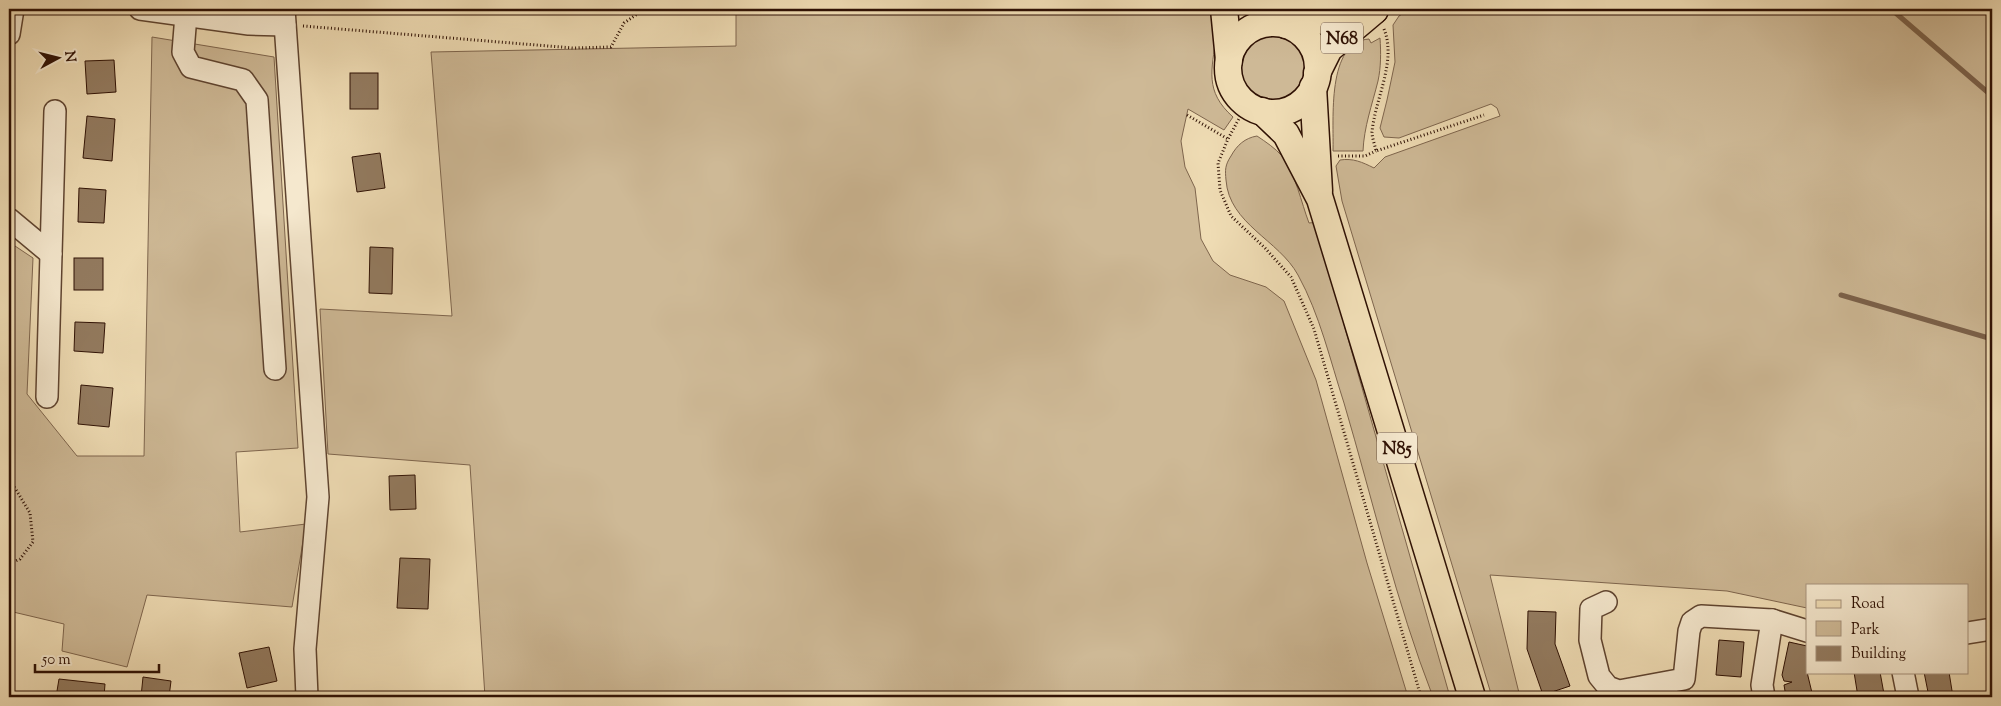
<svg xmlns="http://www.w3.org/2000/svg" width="2001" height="706" viewBox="0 0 2001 706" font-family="'Sorts Mill Goudy',serif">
	<rect width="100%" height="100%" fill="#efdcb4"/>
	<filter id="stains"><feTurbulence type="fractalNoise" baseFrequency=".004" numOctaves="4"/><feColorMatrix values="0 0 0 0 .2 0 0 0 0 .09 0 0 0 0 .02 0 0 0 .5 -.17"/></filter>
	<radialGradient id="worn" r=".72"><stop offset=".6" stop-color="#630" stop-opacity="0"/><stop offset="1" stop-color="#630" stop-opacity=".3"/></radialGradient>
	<g fill="#ceb996" stroke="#7e654d">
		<path d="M736 9H1218C1217 18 1217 27 1216 37 1212 70 1204 91 1233 117L1224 130 1188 109 1181 141 1185 167 1195 188 1201 239 1213 261 1230 275 1266 287 1284 301 1316 380 1367 563 1408 697H485L470 465 328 454 320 309 452 316 431 52 736 46Z"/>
		<path d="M1410 9H1992V618L1967 622V585H1807V608L1727 591 1490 575 1520 697H1492L1342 201 1336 166 1340 160C1353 158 1362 162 1374 168L1385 157 1500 116 1497 108 1491 104 1399 138 1384 137 1380 128 1387 100 1395 62 1393 25 1399 16Z"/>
		<circle cx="1273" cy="68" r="35"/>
		<path d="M152 37 274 57 298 448 236 452 240 532 306 524 292 607 147 595 127 667 62 651 64 624 9 611V242L33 258 27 394 77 456H144Z"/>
		<path d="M1380 38C1381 53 1381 67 1378 81 1372 105 1364 127 1363 151H1333C1334 120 1326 42 1369 39L1371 43Z"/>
		<path d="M1257 136C1266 142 1275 148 1282 156 1296 175 1301 202 1309 223L1319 222 1345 328 1450 697H1433C1396 602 1373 501 1344 403 1330 360 1320 315 1298 275 1279 240 1229 224 1226 180 1225 170 1225 165 1231 156 1237 145 1245 138 1257 136Z"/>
	</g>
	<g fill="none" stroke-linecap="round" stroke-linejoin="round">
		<g stroke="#7b614a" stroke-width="5">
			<path d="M1891 9 1992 96"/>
			<path d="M1841 295 1992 339"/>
		</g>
	</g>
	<g fill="#937b60" stroke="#2f1104">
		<path d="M114 60 116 92 87 94 85 61Z"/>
		<rect x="350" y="73" width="28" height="36"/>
		<path d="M87 116 115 119 112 161 83 158Z"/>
		<path d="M380 153 385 188 357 192 352 157Z"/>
		<path d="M79 188 106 190 104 223 78 222Z"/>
		<path d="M370 247 393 248 392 294 369 293Z"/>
		<rect x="74" y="258" width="29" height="32"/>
		<path d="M75 322 105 323 103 353 74 351Z"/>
		<path d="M81 385 113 388 109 427 78 424Z"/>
		<path d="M415 475 416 509 390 510 389 476Z"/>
		<path d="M400 558 430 559 428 609 397 608Z"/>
		<path d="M1528 611 1556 612 1555 644 1570 686 1543 695 1527 649Z"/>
		<path d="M1719 640 1744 642 1741 677 1716 675Z"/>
		<path d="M1789 642 1807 646V672L1813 697H1786L1784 685 1792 682 1784 681 1782 675Z"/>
		<path d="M269 647 277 681 247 688 239 653Z"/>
		<path d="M1854 672H1880L1884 694 1858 697Z"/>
		<path d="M1924 672H1949L1953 697H1929Z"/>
		<path d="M143 677 171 681 169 697H141Z"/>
		<path d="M59 679 105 684 104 697H56Z"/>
	</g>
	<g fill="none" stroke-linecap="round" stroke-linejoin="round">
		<defs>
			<g id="minor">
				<path d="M140 9 249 24 285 25"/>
				<path d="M284 9 318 497 305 649 307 697"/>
				<path d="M186 15 183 52 191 67 243 80 257 100 275 369"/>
				<path d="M9 34 13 9"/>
				<path d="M9 219 51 254"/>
				<path d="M47 397 55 111"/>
				<path d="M1606 602 1591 609 1590 640 1599 676 1608 687 1619 691 1684 679 1689 631 1692 622 1701 616 1772 620 1807 631"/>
				<path d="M1967 633 1992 629"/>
				<path d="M1903 672 1908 697"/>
				<path d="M1764 697 1762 685 1772 620"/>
			</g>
			<g id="major">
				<path d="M1224 9 1229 60"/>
				<circle cx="1273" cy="68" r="45"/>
				<path d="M1286 25 1324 20 1375 10"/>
				<path d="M1317 73 1329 49 1374 11"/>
				<path d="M1313 87 1319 191"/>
				<path d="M1262 111 1286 134 1320 199 1472 697"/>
			</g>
		</defs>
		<use href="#minor" stroke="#5f4430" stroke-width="24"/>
		<use href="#major" stroke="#2f1104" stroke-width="29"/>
		<g stroke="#2f1104" stroke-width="3" stroke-dasharray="1 2.5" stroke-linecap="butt">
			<path d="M303 26 573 48 611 47 624 23 643 10"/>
			<path d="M1384 29C1397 61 1375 99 1372 132 1372 138 1375 145 1376 151L1484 115"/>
			<path d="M1242 113 1228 139 1218 163 1220 190 1231 216 1265 248 1291 277 1314 329 1421 697"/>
			<path d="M1187 115 1228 139"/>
			<path d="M1338 156H1365L1376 151"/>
			<path d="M9 478 30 513 33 542 20 559 9 564"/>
		</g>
		<use href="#minor" stroke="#f5e8ce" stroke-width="21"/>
		<use href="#major" stroke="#efdcb4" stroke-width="26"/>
	</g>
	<g text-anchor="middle" stroke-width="4.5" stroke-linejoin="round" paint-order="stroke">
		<g fill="#f5e8ce" stroke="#6a5241" stroke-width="1">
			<rect x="1321" y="22.5" width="42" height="31" rx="4"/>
			<rect x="1377" y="432.5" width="40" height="31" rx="4"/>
		</g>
		<g font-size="18" font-weight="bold" fill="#2f1104">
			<text x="1342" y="44">N68</text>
			<text x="1397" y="454">N85</text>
		</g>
	</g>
	<rect width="2001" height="706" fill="none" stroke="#efdcb4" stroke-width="30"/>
	<rect x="10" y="10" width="1981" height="686" fill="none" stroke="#2f1104" stroke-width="2.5"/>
	<rect x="15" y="15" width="1971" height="676" fill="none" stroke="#2f1104"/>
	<rect x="1806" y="584" width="162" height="90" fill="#f5e8ce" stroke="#a6927d"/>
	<rect x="1816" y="600" width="25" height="8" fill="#efdcb4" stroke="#a6927d"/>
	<text x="1851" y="608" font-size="15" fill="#2f1104">Road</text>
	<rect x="1816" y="621" width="25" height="15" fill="#ceb996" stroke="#a6927d"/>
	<text x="1851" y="634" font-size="15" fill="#2f1104">Park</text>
	<rect x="1816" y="646" width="25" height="15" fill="#937b60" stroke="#a6927d"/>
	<text x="1851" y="658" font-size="15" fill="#2f1104">Building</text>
	<g transform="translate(58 58) rotate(83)" stroke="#f5e8ce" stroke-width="4" paint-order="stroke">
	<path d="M0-4L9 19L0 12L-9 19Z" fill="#2f1104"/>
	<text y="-8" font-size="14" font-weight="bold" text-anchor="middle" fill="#2f1104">N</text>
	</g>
	<path d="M35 664v8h124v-8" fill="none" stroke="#2f1104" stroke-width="2.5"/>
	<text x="42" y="664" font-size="15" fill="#2f1104" stroke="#f5e8ce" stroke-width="4" paint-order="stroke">50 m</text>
	<rect width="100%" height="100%" filter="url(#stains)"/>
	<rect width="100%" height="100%" fill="url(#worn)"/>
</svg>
